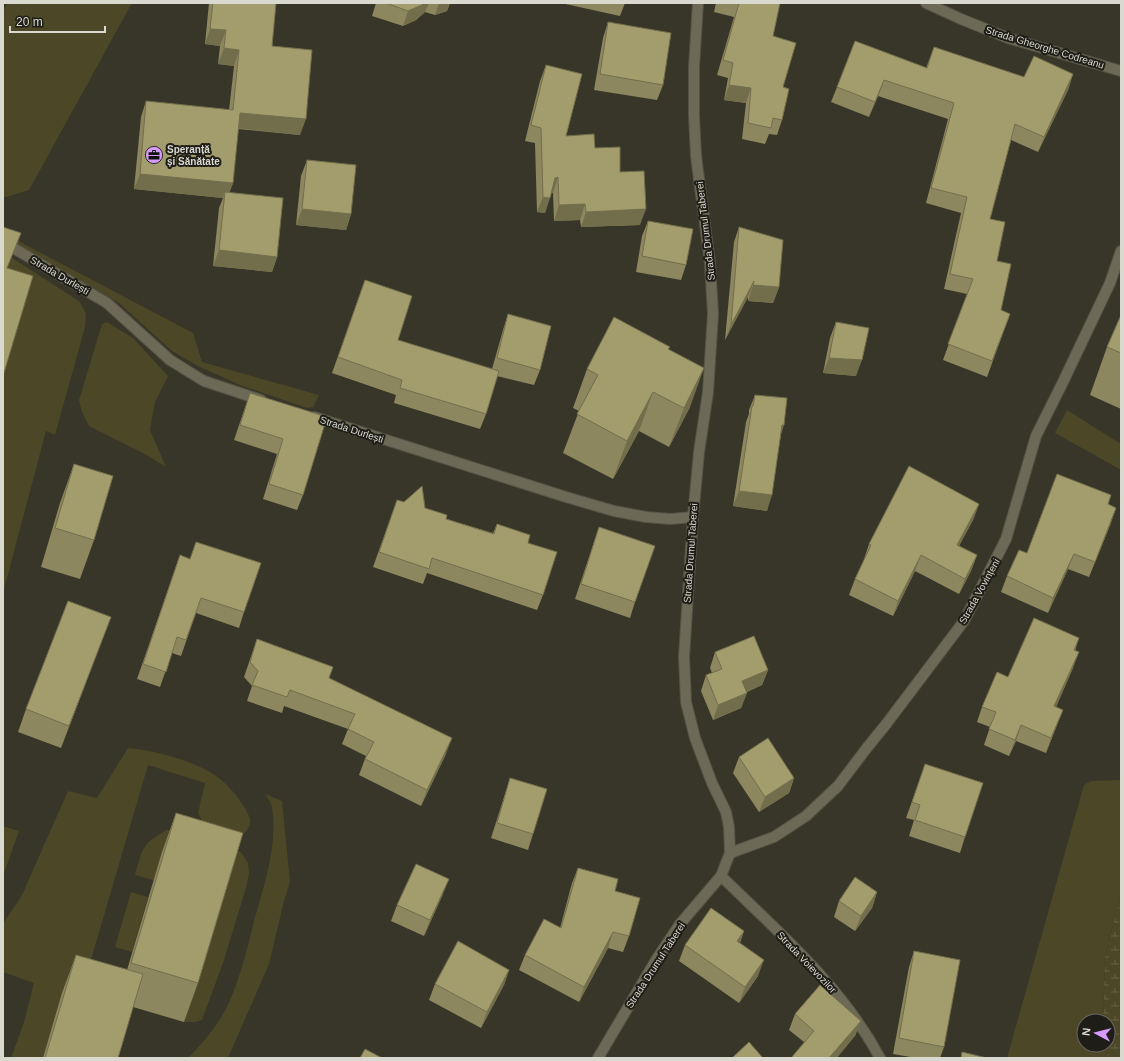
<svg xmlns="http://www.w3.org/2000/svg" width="1124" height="1061" viewBox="0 0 1124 1061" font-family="Arial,sans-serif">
	<defs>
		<pattern id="wetland-marsh" width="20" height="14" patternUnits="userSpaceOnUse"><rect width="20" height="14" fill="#4c4726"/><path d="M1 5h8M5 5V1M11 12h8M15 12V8" fill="none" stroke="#656144"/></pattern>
	</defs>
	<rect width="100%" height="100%" fill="#373628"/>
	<g fill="#4c4726">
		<path d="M7 3H132L29 190 3 198V12Z"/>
		<path d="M3 233 193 333 202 362 319 395 313 407 307 408 240 385 198 366 172 351 119 303 3 238Z"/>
		<path d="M3 252 68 294 80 302 86 314 85 327 55 435 46 431 3 593Z"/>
		<path d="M107 322 133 338 168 376 155 402 150 430 166 467 145 454 89 426 82 412 79 400 102 324Z"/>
		<path d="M1067 410 1121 444V470L1055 433Z"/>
		<path d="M128 748C154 750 200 762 220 779 230 787 238 797 244 807 250 817 253 821 246 832L237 834 203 822 198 813 205 783 148 765 88 970 43 1058H11L24 1022 34 983 3 972V924L22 895 68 791 97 798Z"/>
		<path d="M1121 780V893L1105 957 1103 1021H1084V1045H1107L1108 1058H1007L1084 785 1091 781Z"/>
		<path d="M265 794 282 801 290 882 284 901 269 964 228 1058H191L189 1057C206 1040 222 1020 231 998 241 974 248 946 254 921 264 885 278 846 272 807 271 803 268 798 265 794Z"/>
		<path d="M3 826 19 831 3 876Z"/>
		<path d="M167 830 241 852 248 863 249 873 246 888 223 963 202 1020 195 1022H184L228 872 153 880 135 875C143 848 141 844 167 830Z"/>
		<path d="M131 892 148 897 132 952 115 947Z"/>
	</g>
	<path fill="url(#wetland-marsh)" d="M1121 893V1058H1108L1107 1045H1108V1021H1103L1105 957Z"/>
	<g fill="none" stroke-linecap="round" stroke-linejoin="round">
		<defs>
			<g id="street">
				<path d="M926 3 961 19 1008 38 1121 71"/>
				<path d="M3 242 107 303 170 360 186 370 204 381 261 400"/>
				<path d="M314 417 566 497 614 511 646 517 670 519 693 517"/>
				<path d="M730 853 774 837 806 816 838 786 866 749 887 723 964 621 1006 539 1036 436 1063 382 1110 283 1121 251"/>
				<path d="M721 876C779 933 841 985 880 1058"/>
				<path d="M598 1058 656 960 680 924 721 876 730 853 729 827 726 812 712 783 695 738 686 702 684 657 693 517 699 452 708 392 713 314 710 263 696 156 694 116V67L698 3"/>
			</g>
		</defs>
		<use href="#street" stroke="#545346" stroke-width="12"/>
		<use href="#street" stroke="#6c6a56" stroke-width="10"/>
	</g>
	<g fill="#8c875e">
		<path d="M209 3H276L272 46 300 135 238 129 233 183 229 193 277 257 272 272 213 266 219 208 223 198 134 189 141 117 146 101 229 110 234 66 218 64 220 46 205 44Z"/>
		<path d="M376 3H450L447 11 435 15 425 12 416 20 403 26 372 16Z"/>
		<path d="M561 3H625L620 16Z"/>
		<path d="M716 3H780L773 36 783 87 782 120 777 135 769 134 765 144 742 139 746 103 724 100 728 78 717 75 734 17 714 12Z"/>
		<path d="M608 22 663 85 657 100 594 90 603 38Z"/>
		<path d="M934 47 1024 77 1073 74 1068 90 1038 152 1011 140 990 219 997 261 1001 310 1010 314 987 377 943 360 967 294 944 289 961 213 926 203 948 119 878 96 869 117 831 102 837 87 926 68Z"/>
		<path d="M546 65 566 136 595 148 620 172 640 225 581 227 580 220 554 221 553 193H551L545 213 537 212 535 143 525 141 540 81Z"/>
		<path d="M307 160 351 214 346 230 296 225 301 176Z"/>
		<path d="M648 221 686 265 681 280 636 272 642 236Z"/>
		<path d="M739 227 779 287 773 303 748 301V297L725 340 734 242Z"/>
		<path d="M365 280 398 340 492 369 503 330 508 314 540 370 534 385 497 376 486 414 480 429 394 403 396 395 332 373Z"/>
		<path d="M1121 315V409L1090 395 1107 347Z"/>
		<path d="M836 322 856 376 823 373 830 338Z"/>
		<path d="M669 350 690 407 669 447 639 431 613 479 563 453 579 411 573 408 587 369Z"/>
		<path d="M250 393 327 417 303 495 297 510 263 499 277 454 234 440Z"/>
		<path d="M755 395 781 435 767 511 733 506 746 422 749 414V410Z"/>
		<path d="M74 464 94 540 80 579 41 567 60 503Z"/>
		<path d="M1111 495 1108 504 1111 523 1089 577 1068 569 1048 613 1001 592 1007 576 1027 553Z"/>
		<path d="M397 500 425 508 446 519 493 533 497 524 528 543 543 595 537 610 427 573 423 584 373 567Z"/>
		<path d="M979 504 973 520 959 546 977 555 971 571 959 594 915 571 893 616 849 595 855 579 864 560V559L869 544Z"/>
		<path d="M599 527 635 602 630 618 575 599Z"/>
		<path d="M180 555 244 612 239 628 196 613 181 656 172 653 160 687 137 679Z"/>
		<path d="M111 617 61 748 18 732 26 709Z"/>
		<path d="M1079 638 1075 651 1073 668 1056 707 1057 725 1046 753 1016 741 1009 756 984 745 990 727 977 722 982 707 1008 677Z"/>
		<path d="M257 639 329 678 446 754 421 806 359 775 366 756 342 744 348 729 284 706 282 713 247 701 252 686 244 677Z"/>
		<path d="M715 652 768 670 762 685 747 692 741 708 713 720 701 691 706 675 712 673 710 668Z"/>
		<path d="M739 757 794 778 789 793 759 812 733 773Z"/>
		<path d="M510 778 533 834 528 850 491 838 505 794Z"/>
		<path d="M920 779 965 837 960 853 909 836 914 820 906 818Z"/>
		<path d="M176 813 198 983 184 1022 133 1007 118 1058H43L62 993 76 955 127 970 162 852Z"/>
		<path d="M578 868 615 891 629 936 623 952 608 948 579 1002 519 970 525 955 560 928 572 883Z"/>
		<path d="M877 892 872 908 855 931 834 917 839 901Z"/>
		<path d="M443 894 424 936 391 921 397 905Z"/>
		<path d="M744 931 740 943 758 976 739 1003 679 961 685 945Z"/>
		<path d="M914 951 944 1047 940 1058H916L893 1054 909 967Z"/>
		<path d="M509 970 504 985 481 1028 429 1000 435 984Z"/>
		<path d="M795 1014 861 1021 855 1036 804 1042 789 1030Z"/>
	</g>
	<g fill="#726e4c">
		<path d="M424 3H429L425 12 416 20 403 26 408 11Z"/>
		<path d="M439 3H450L447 11 435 15Z"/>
		<path d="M210 29 226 30 220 46 205 44Z"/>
		<path d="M224 48 239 50 234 66 218 64Z"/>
		<path d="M1073 74 1068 90 1038 152 1044 137Z"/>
		<path d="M884 80 878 96 869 117 875 102Z"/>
		<path d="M729 85 751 88 746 103 724 100Z"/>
		<path d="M240 113 306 119 300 135 234 128Z"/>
		<path d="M140 174 233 183 227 199 225 192 223 198 134 189Z"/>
		<path d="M558 177 553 193H550L555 178Z"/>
		<path d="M543 197 550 198 545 213 537 212Z"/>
		<path d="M585 204 580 220 554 221 559 205Z"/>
		<path d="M302 209 351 214 346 230 296 225Z"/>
		<path d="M646 209 640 225 581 227 586 212Z"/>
		<path d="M219 250 277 257 272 272 213 266Z"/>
		<path d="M754 281 748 297 725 340 731 325Z"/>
		<path d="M753 285 779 287 773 303 748 301Z"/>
		<path d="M829 358 862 360 856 376 823 373Z"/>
		<path d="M704 368 690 407 669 447 684 408Z"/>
		<path d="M653 392 639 431 613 479 627 441Z"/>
		<path d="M782 425H784L779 441Z"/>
		<path d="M739 491 772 495 767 511 733 506Z"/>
		<path d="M979 504 973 520 951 560 957 545Z"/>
		<path d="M1116 508 1111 523 1089 577 1095 562Z"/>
		<path d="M1074 554 1068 569 1048 613 1053 598Z"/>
		<path d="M921 555 915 571 893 616 898 601Z"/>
		<path d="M977 555 971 571 959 594 965 579Z"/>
		<path d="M111 617 102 640 61 748 69 726Z"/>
		<path d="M1079 652 1073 668 1049 722 1054 706Z"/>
		<path d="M768 670 762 685 736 696 742 681Z"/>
		<path d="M747 693 741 708 713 720 718 705Z"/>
		<path d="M1063 710 1057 725 1046 753 1051 738Z"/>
		<path d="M1021 725 1016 741 1009 756 1015 740Z"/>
		<path d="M452 738 446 754 421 806 427 790Z"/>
		<path d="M794 778 789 793 759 812 765 797Z"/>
		<path d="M449 879 443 894 424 936 430 920Z"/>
		<path d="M877 892 872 908 855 931 861 916Z"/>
		<path d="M744 931 738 947 737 941Z"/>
		<path d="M613 932 608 948 579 1002 584 987Z"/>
		<path d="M764 960 758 976 739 1003 745 987Z"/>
		<path d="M509 970 504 985 481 1028 487 1012Z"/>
		<path d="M861 1021 855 1036 837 1058H829Z"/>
	</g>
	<g fill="#a39d6d" stroke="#726e4c">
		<path d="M213 3H276L272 46 312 50 306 119 240 113 233 183 140 174 146 101 233 110 239 50 224 48 226 30 210 29Z"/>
		<path d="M386 3H424L422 5 408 11Z"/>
		<path d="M739 3H780L773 36 796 43 783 87 789 89 782 120 773 118 771 128 748 123 751 88 729 85 733 63 723 60Z"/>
		<path d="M608 22 671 33 663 85 600 74Z"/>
		<path d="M855 41 927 68 934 47 1024 77 1034 56 1073 74 1044 137 1015 124 990 219 1005 222 997 261 1011 264 1001 310 1010 314 992 361 948 344 973 279 950 274 967 197 931 188 954 103 884 80 875 102 837 87Z"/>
		<path d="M546 65 582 74 566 136 594 134 595 148 620 147V172L644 171 646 209 586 212 585 204 559 205 558 177 555 178 550 198 543 197 541 128 531 125Z"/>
		<path d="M307 160 356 165 351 214 302 209Z"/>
		<path d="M225 192 283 198 277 257 219 250Z"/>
		<path d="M648 221 693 229 686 265 642 256Z"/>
		<path d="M3 227 21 233 7 268 33 276 3 376Z"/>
		<path d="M739 227 783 240 779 287 753 285 754 281 731 325Z"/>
		<path d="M365 280 412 296 398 340 499 371 486 414 400 388 402 380 338 357Z"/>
		<path d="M508 314 551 326 540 370 497 358Z"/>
		<path d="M1121 315V353L1107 347Z"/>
		<path d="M614 317 670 347 668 349 704 368 684 408 653 392 627 441 577 414 598 375 587 369Z"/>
		<path d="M836 322 869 328 862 360 829 358Z"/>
		<path d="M250 393 327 417 303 495 269 484 283 439 240 425Z"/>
		<path d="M755 395 787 398 784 425H782L772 495 739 491 752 406H753Z"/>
		<path d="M74 464 113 476 94 540 55 528Z"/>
		<path d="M909 466 979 504 957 545 977 555 965 579 921 555 898 601 855 579 871 545 869 544Z"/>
		<path d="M1057 474 1111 495 1108 504 1116 508 1095 562 1074 554 1053 598 1007 576 1019 550 1027 553Z"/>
		<path d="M422 486 425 508 447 515 446 519 494 534 497 524 530 535 528 543 557 552 543 595 432 558 429 569 379 552 397 500 404 502Z"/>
		<path d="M599 527 655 546 635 602 581 584Z"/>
		<path d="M196 542 261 563 244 612 201 598 186 640 177 637 166 672 143 664 180 555 190 559Z"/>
		<path d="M68 601 111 617 69 726 26 709Z"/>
		<path d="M1034 618 1079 638 1074 650 1079 652 1054 706 1063 710 1051 738 1021 725 1015 740 989 729 996 712 982 707 997 672 1008 677Z"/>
		<path d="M754 636 768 670 742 681 747 693 718 705 706 675 722 669 715 652Z"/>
		<path d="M257 639 333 667 329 678 452 738 427 790 365 759 374 742 348 729 355 714 290 690 287 697 252 685 258 671 250 662Z"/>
		<path d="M768 738 794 778 765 797 739 757Z"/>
		<path d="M925 764 983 783 965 837 915 820 920 805 912 802Z"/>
		<path d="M510 778 547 789 533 834 497 823Z"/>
		<path d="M176 813 243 833 198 983 131 963Z"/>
		<path d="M416 864 449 879 430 920 397 905Z"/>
		<path d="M578 868 618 879 615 891 640 898 629 936 613 932 584 987 525 955 544 919 561 928Z"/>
		<path d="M855 877 877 892 861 916 839 901Z"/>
		<path d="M711 908 744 931 737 941 764 960 745 987 685 945Z"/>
		<path d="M458 941 509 970 487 1012 435 984Z"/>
		<path d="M914 951 960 960 944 1047 899 1038Z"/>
		<path d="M76 955 143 974 118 1058H45Z"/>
		<path d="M820 985 861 1021 829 1058H791L814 1031 795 1014Z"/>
		<path d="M749 1042 763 1058H732Z"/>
		<path d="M365 1049 382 1058H360Z"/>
		<path d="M962 1052 987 1058H961Z"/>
	</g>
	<defs>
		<symbol id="office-disc" viewBox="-11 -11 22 22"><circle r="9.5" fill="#d69bfa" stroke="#1e1d17"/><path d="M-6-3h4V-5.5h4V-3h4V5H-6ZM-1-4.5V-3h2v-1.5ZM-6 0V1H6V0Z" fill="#111"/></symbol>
	</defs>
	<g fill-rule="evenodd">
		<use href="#office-disc" x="144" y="145" width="20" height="20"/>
	</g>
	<g text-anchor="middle" stroke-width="4" stroke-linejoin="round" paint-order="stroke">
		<g font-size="10" fill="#dad9d0" stroke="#1e1d17">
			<text transform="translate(1045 47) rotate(17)" y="4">Strada Gheorghe Codreanu</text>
			<text transform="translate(705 231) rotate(-97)" y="4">Strada Drumul Taberei</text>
			<text transform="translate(60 275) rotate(30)" y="4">Strada Durlești</text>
			<text transform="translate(352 429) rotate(18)" y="4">Strada Durlești</text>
			<text transform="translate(690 553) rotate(-86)" y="4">Strada Drumul Taberei</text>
			<text transform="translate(979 591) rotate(-61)" y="4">Strada Vovințeni</text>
			<text transform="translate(807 962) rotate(46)" y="4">Strada Voievozilor</text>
			<text transform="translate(655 965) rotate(-57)" y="4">Strada Drumul Taberei</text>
		</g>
		<g font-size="10" font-weight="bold" fill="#dad9d0" stroke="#1e1d17" text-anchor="start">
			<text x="167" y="153">Speranță<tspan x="167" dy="12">și Sănătate</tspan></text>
		</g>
	</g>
	<rect width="1124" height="1061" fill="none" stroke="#dad9d0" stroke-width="8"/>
	<g transform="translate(1096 1033) rotate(277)"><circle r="19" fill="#1e1d17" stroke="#696861"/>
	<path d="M0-3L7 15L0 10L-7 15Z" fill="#d69bfa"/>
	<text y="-6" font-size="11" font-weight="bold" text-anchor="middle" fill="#dad9d0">N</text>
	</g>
	<path d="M10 26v6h95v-6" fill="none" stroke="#dad9d0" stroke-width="2"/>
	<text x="16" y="26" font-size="12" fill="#dad9d0" stroke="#1e1d17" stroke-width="3" paint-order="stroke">20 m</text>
</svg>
